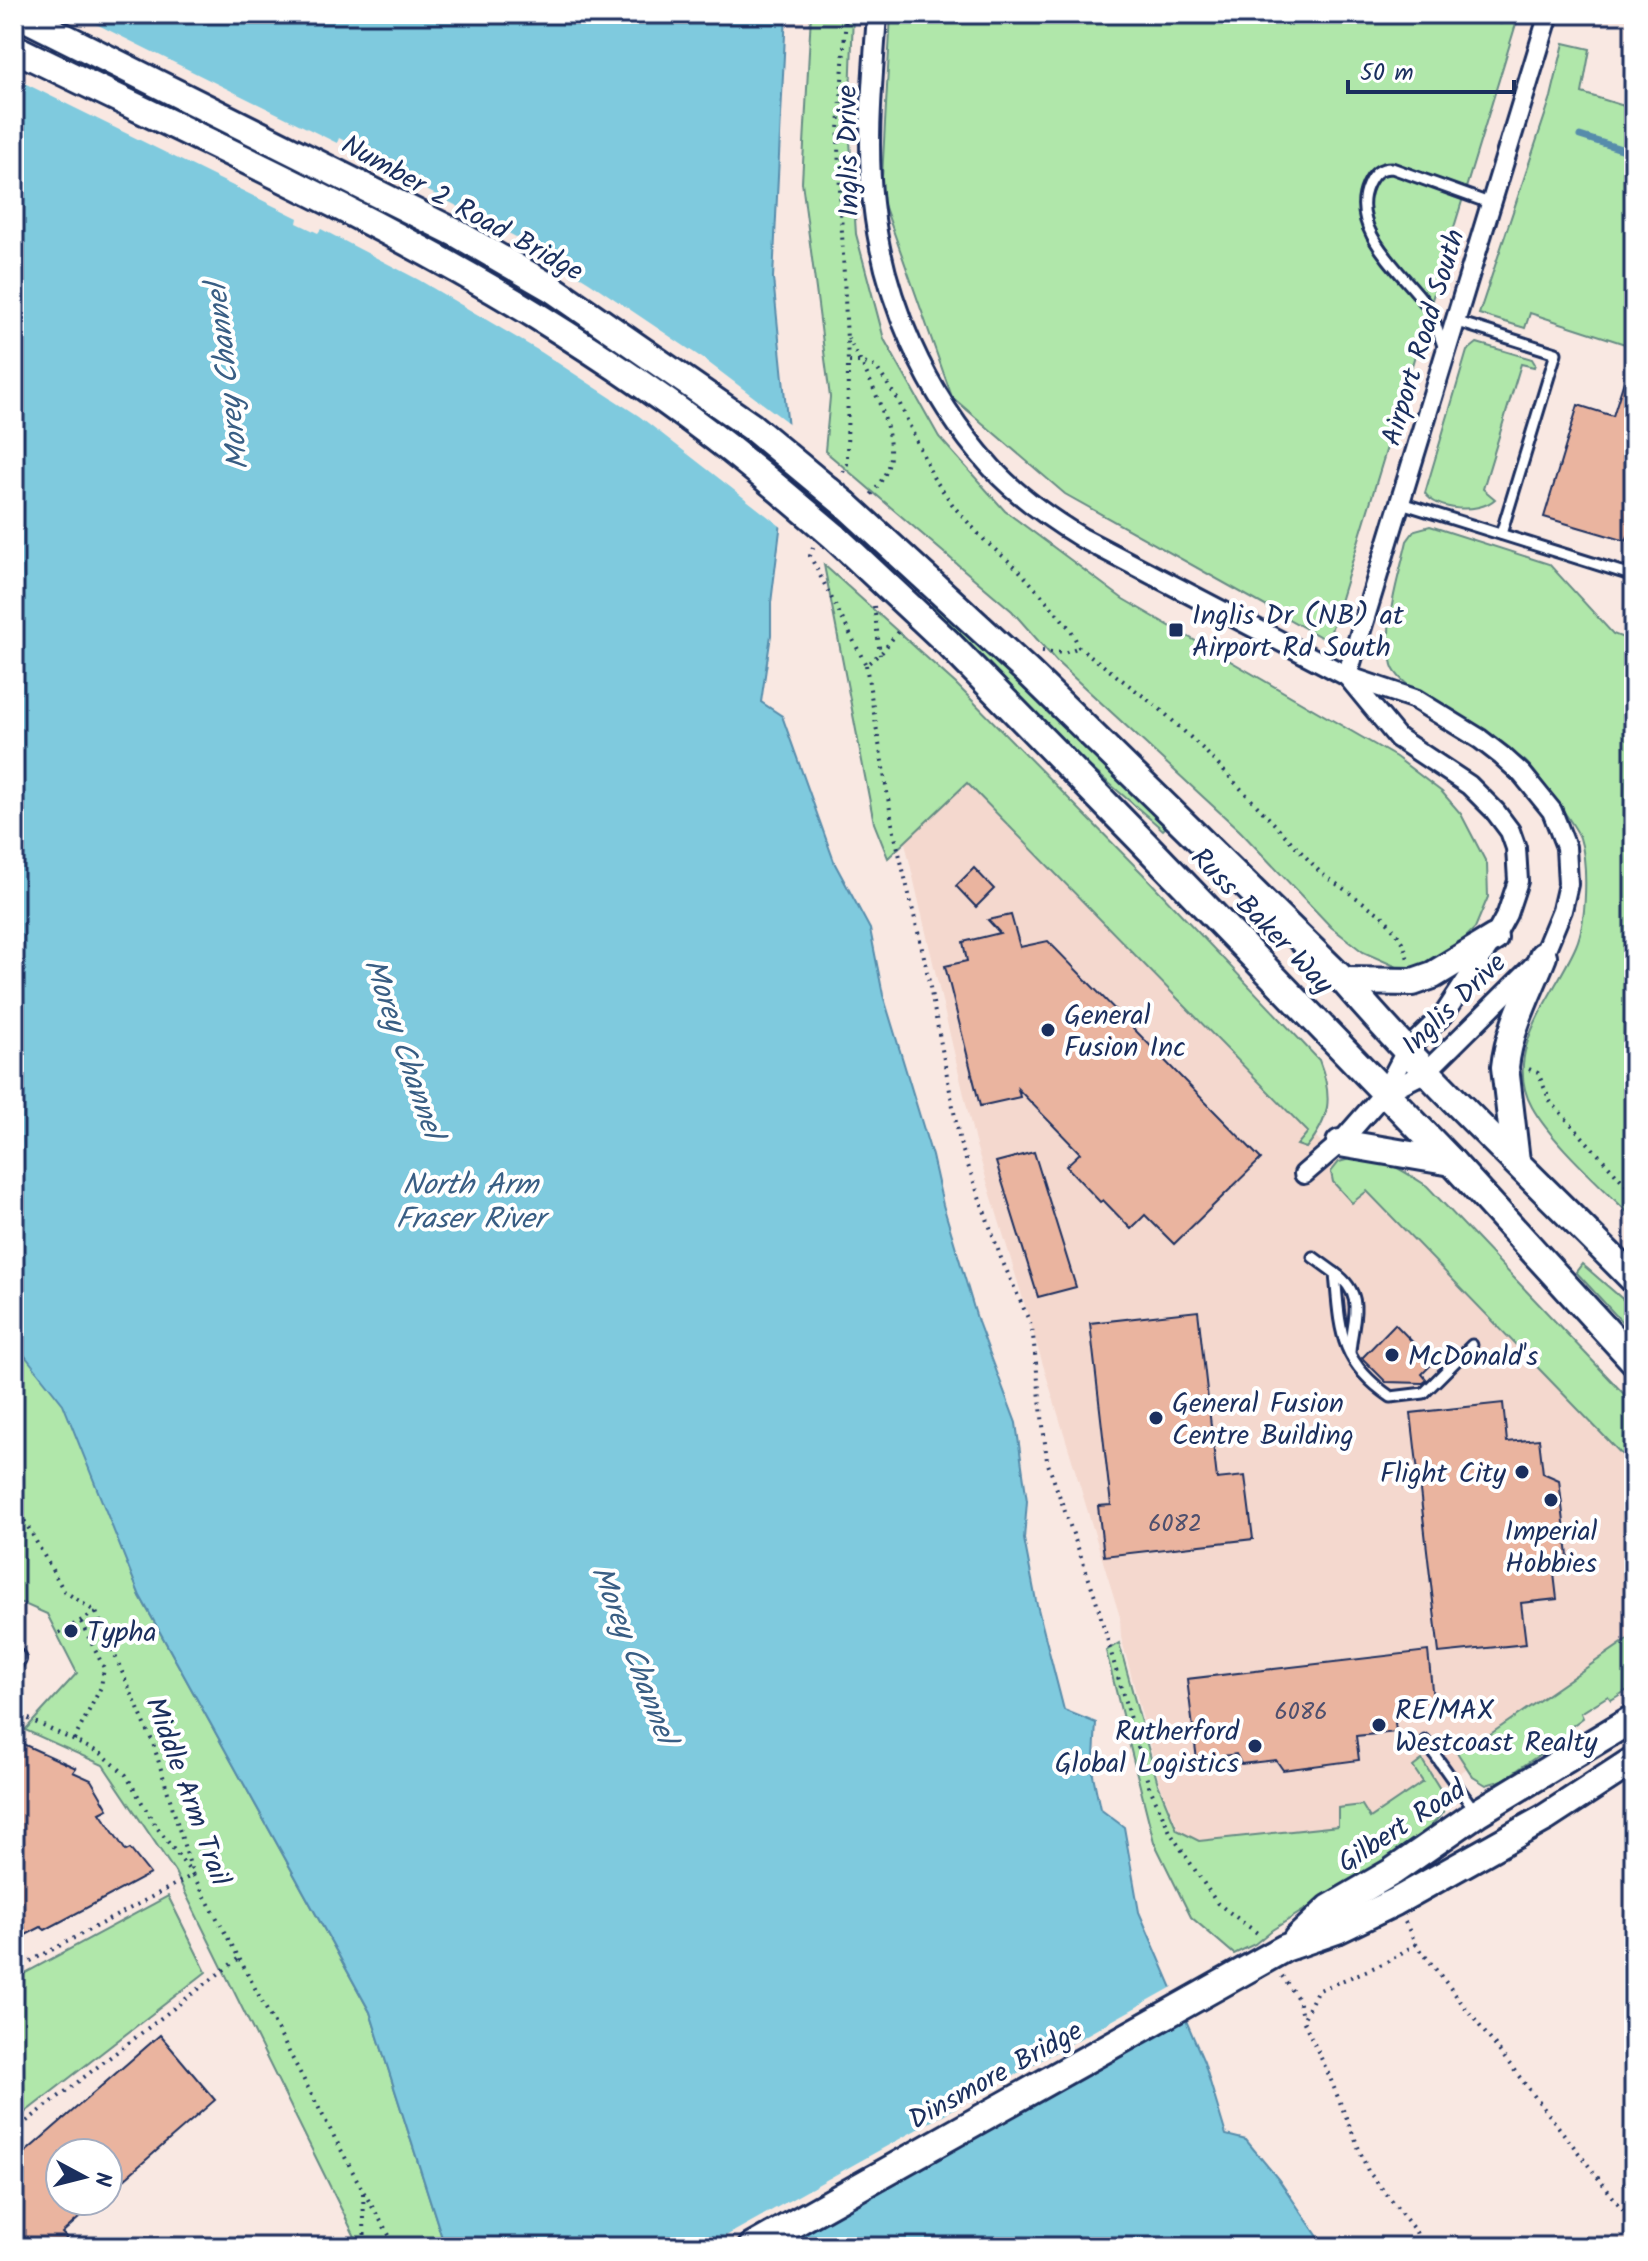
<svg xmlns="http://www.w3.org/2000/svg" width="1648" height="2261" viewBox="0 0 1648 2261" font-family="Kalam,sans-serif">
	<rect width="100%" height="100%" fill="#f9e8e2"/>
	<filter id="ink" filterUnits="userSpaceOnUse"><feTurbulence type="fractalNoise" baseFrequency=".0125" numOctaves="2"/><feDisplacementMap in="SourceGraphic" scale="16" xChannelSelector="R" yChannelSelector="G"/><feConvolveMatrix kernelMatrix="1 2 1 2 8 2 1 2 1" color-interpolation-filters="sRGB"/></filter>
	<g filter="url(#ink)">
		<path fill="#f4d8ce" d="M953 768 1634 1460V1655L1373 1832 1187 1850 1161 1787 1121 1637 1120 1617 975 1142 899 817Z"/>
		<g fill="#b0e7aa" stroke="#668b84" stroke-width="2">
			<path d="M811 14H853L849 125 856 234 884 339 939 437 1005 511 1123 599 1396 757 1442 792 1461 814 1487 864 1488 897 1475 928 1458 945 1421 967 1409 970 1397 967 1363 952 1331 927 1240 831 1057 662 1012 611 825 451 830 397 802 182Z"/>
			<path d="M891 14H1519L1328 641 1065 494 952 397 881 196Z"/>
			<path d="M1564 43 1590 49 1582 93 1634 109V344L1629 342 1628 345 1530 313 1525 328 1479 314 1551 97Z"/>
			<path d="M1477 343 1532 359 1535 364 1534 367 1521 364 1483 489 1495 499C1479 514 1436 511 1425 493L1467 351Z"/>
			<path d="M1430 526 1549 564 1613 634 1634 642V1219C1604 1188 1552 1143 1532 1107 1501 1051 1555 995 1576 946 1587 921 1588 863 1580 838 1577 828 1532 766 1524 760 1498 742 1398 691 1392 665 1382 624 1398 581 1407 541L1415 530Z"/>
			<path d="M824 565 956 684 1143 874 1319 1060C1333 1096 1331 1118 1306 1148L1297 1145 1308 1132 967 783 888 858 874 823Z"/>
			<path d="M935 602 1043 703 1167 826 1163 830 1081 759 930 609Z"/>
			<path d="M1357 1157C1385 1158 1404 1171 1427 1186L1623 1393 1634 1405V1467L1367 1191 1352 1203 1333 1182 1331 1172 1339 1162Z"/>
			<path d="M1582 1264 1634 1309V1335L1576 1272Z"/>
			<path d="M14 1274 140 1596 370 2012 445 2247H360L175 1872 103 1765 25 1730 77 1673 47 1614 22 1603 14 1604Z"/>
			<path d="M1634 1635V1686L1611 1700 1608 1696 1581 1713 1583 1718 1572 1726V1732L1503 1780 1486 1785 1473 1777 1453 1746 1454 1737 1463 1733 1473 1746Z"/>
			<path d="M1119 1643 1158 1784 1177 1830 1199 1841 1338 1826V1808L1362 1805 1370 1818 1423 1782 1413 1767 1422 1760 1445 1797 1443 1812 1423 1836 1272 1930 1255 1944 1234 1954 1191 1917 1154 1842 1106 1651Z"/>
			<path d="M168 1896 206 1972 14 2121V1979Z"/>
		</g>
		<path fill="#7fcade" stroke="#578cab" stroke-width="2" d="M14 14H786L773 278 790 449 771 603V635L761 702 782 716 835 864 870 929 883 995 932 1156 943 1205 978 1322 1016 1423 1027 1501 1024 1539 1036 1601 1064 1710 1096 1723 1093 1775 1100 1809 1124 1827 1139 1912 1204 2062 1226 2135 1246 2140 1279 2180 1325 2247H445L370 2012 140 1596 63 1404 14 1342Z"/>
		<g fill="#f9e8e2">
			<path d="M14 14H76L337 143 339 138 360 149 358 154 516 237 589 282 705 360 791 425 794 450 784 529 639 416 541 352 419 280 321 229 318 233 297 223 298 218 14 78Z"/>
			<path d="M1176 1985 1190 2018 781 2247H706Z"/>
		</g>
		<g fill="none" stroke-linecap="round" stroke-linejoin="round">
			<g stroke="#578cab" stroke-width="7">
				<path d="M1498 14 1501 21"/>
				<path d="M1580 136 1634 153"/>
			</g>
		</g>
		<g fill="#eab49f" stroke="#1b2f5e" stroke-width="2">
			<path d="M1630 362H1634V538L1628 536 1626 541 1544 517 1578 405 1613 416Z"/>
			<path d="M974 868 994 889 976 907 956 886Z"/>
			<path d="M1011 915 1020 947 1048 941 1261 1159 1174 1244 1145 1215 1131 1229 1103 1200 1100 1202 1066 1166 1080 1153 1018 1089 1020 1097 980 1106 945 966 967 961 963 942 1000 933 988 920Z"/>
			<path d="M1034 1152 1076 1287 1038 1297 996 1162Z"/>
			<path d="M1198 1311 1217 1479 1245 1476 1253 1539 1104 1556 1098 1506 1111 1505 1090 1323Z"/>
			<path d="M1395 1324 1433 1363 1422 1374 1427 1380 1423 1383 1386 1382 1362 1358Z"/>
			<path d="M1503 1403 1507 1442 1539 1439 1543 1473 1559 1480 1568 1556 1553 1565 1557 1599 1521 1603 1526 1644 1439 1653 1411 1413Z"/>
			<path d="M1428 1651 1434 1709 1394 1713 1396 1732 1356 1736 1359 1760 1283 1770 1276 1760 1241 1764 1236 1754 1197 1760 1187 1679Z"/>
			<path d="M14 1740 76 1768 73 1772 91 1780 108 1809 100 1813 126 1851 130 1849 150 1874 45 1930 41 1927 14 1941Z"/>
			<path d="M160 2035 215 2100 108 2193V2153H60V2201H98L62 2233 67 2238 57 2247H14V2162Z"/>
		</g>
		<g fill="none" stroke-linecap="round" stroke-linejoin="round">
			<defs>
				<g id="service">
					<path d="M1455 321 1556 353 1501 534"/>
					<path d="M1443 346 1432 314 1425 303C1401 271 1348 229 1368 185 1373 174 1379 168 1392 168L1492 204"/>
					<path d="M1401 503 1634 576"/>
					<path d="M1313 1257 1335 1273C1340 1330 1339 1362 1391 1397L1424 1393 1472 1345"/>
					<path d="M1335 1273C1367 1296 1352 1320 1350 1352"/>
					<path d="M1425 1741 1475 1811"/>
				</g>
				<g id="minor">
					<path d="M877 14C873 76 866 141 873 203 883 299 926 395 991 467 1017 496 1049 518 1082 538L1347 676 1415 699 1480 739 1502 756 1522 774 1552 811 1566 847 1568 884 1562 910 1543 956 1426 1072 1384 1093"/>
					<path d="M1347 676 1549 14"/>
					<path d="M1304 1174 1340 1143 1384 1093 1406 1051 1445 1013 1494 938 1507 914 1518 881 1516 848 1510 831 1495 811 1469 785 1398 738 1347 676"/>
					<path d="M14 1658 16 1659"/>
				</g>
				<g id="secondary">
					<path d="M846 505 1028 672 1344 981C1435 1087 1537 1181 1634 1280"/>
					<path d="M834 536 948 643 1137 836 1452 1162 1634 1361"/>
					<path d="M1344 981 1413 982 1433 975 1494 938"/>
					<path d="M1340 1143 1452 1162"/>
					<path d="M1516 1161 1505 1067C1509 1028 1529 992 1543 956"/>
					<path d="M1297 1939 1330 1908 1392 1872 1477 1813 1634 1718"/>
					<path d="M752 2247 1285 1948 1337 1930 1395 1902 1545 1818 1634 1760"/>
				</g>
			</defs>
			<use href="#service" stroke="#1b2f5e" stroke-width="15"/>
			<use href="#minor" stroke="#1b2f5e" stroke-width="24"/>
			<use href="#secondary" stroke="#1b2f5e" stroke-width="32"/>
			<g stroke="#1b2f5e" stroke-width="4" stroke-dasharray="2 6" stroke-linecap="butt">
				<path d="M846 14 838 147 848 362"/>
				<path d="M848 338C865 369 892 419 890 456 889 471 880 484 871 495"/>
				<path d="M843 472 847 464 848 362H861L876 367 898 400 933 477 955 508 986 542 1017 568 1044 598 1071 630 1079 647 1160 709 1203 749 1321 873 1384 917 1403 942 1408 959"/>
				<path d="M813 547 810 556 866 665 882 652 900 629"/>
				<path d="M874 606 880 655"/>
				<path d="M1042 651 1064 653 1079 647"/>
				<path d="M866 665 893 828 925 961 960 1143 1001 1258 1032 1327 1047 1461 1095 1596 1149 1786 1171 1834 1217 1903 1260 1935"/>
				<path d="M1529 1069 1538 1073 1550 1101 1634 1194"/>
				<path d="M14 1482 24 1520 64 1591 96 1612 153 1743 193 1875 239 1958 363 2191 396 2247"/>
				<path d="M14 1526 24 1520"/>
				<path d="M14 1599 19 1607"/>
				<path d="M59 1633 96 1612"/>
				<path d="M14 1712 102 1754 126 1775 155 1825 193 1875 14 1970"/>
				<path d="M74 1740 101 1687 104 1668 80 1620"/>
				<path d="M1405 1922 1416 1944 1634 2224"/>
				<path d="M1416 1944 1385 1963 1317 1991 1303 2020 1328 2073 1368 2171 1416 2232 1421 2247"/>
				<path d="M1282 1976 1298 1999 1302 2017"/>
				<path d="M14 2131 239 1958"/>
				<path d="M363 2193 365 2247"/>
			</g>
			<use href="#service" stroke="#fff" stroke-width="9"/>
			<use href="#minor" stroke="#fff" stroke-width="18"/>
			<use href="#secondary" stroke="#fff" stroke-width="26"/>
			<defs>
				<g id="secondary-bridge">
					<path d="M18 14 456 233 553 289 752 427 846 505"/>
					<path d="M14 48C189 134 370 214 537 316 603 357 670 402 731 450 766 478 800 507 834 536"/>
				</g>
			</defs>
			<use href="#secondary-bridge" stroke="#1b2f5e" stroke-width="32" stroke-linecap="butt"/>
			<use href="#secondary-bridge" stroke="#fff" stroke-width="26"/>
		</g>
	</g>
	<g fill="#1b2f5e" stroke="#fff" stroke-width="3">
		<rect x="1168" y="622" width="16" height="16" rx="4"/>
		<circle cx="1048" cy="1030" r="8"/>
		<circle cx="1392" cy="1355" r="8"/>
		<circle cx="1156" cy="1418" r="8"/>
		<circle cx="1522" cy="1472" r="8"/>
		<circle cx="1551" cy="1500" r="8"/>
		<circle cx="71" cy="1631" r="8"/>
		<circle cx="1379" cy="1725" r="8"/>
		<circle cx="1255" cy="1746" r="8"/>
	</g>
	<g text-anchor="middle" stroke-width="8" stroke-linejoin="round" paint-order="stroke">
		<g font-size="24" fill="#4f506e">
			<text x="1175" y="1531">6082</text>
			<text x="1301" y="1719">6086</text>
		</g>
		<g font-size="28" fill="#1b2f5e" stroke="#fff">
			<text transform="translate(847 151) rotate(-91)" y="10">Inglis Drive</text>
			<text transform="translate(463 207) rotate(29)" y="10">Number 2 Road Bridge</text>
			<text transform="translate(1422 337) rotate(-73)" y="10">Airport Road South</text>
			<text transform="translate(1263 920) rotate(46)" y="10">Russ Baker Way</text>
			<text transform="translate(1453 1003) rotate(-44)" y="10">Inglis Drive</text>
			<text transform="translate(189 1791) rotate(70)" y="10">Middle Arm Trail</text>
			<text transform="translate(1401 1825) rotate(-33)" y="10">Gilbert Road</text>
			<text transform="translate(995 2074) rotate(-29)" y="10">Dinsmore Bridge</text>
		</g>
		<g font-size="28" fill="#1b2f5e" stroke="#fff" text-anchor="start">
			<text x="1192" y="624">Inglis Dr (NB) at<tspan x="1192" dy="32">Airport Rd South</tspan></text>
			<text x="1064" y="1024">General<tspan x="1064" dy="32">Fusion Inc</tspan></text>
			<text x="1408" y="1365">McDonald's</text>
			<text x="1172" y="1412">General Fusion<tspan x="1172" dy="32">Centre Building</tspan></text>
			<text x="1506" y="1482" text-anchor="end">Flight City</text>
			<text x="1551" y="1540" text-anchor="middle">Imperial<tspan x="1551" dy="32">Hobbies</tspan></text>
			<text x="87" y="1641">Typha</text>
			<text x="1395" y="1719">RE/MAX<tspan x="1395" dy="32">Westcoast Realty</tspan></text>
			<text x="1239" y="1740" text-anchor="end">Rutherford<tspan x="1239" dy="32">Global Logistics</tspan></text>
		</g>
		<g font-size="30" font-style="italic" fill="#395e84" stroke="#fff">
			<text transform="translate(227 377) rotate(-97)" y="10">Morey Channel</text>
			<text transform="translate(404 1048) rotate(71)" y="10">Morey Channel</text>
			<text x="470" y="1194">North Arm<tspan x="470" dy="34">Fraser River</tspan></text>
			<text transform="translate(634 1654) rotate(69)" y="10">Morey Channel</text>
		</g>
	</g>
	<rect width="1648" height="2261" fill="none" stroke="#fff" stroke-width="48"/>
	<rect x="24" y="24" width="1600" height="2213" fill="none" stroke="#1b2f5e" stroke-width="3" filter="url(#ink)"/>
	<g transform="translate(84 2177) rotate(97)"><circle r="38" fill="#ffffff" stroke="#a4acbf" stroke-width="2"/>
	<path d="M0-6L14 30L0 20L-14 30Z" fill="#1b2f5e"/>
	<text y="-12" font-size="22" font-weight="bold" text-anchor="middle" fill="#1b2f5e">N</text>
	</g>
	<path d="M1348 80v12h166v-12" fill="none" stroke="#1b2f5e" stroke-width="4"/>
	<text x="1360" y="80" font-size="24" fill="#1b2f5e" stroke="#ffffff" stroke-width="6" paint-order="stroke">50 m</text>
</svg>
